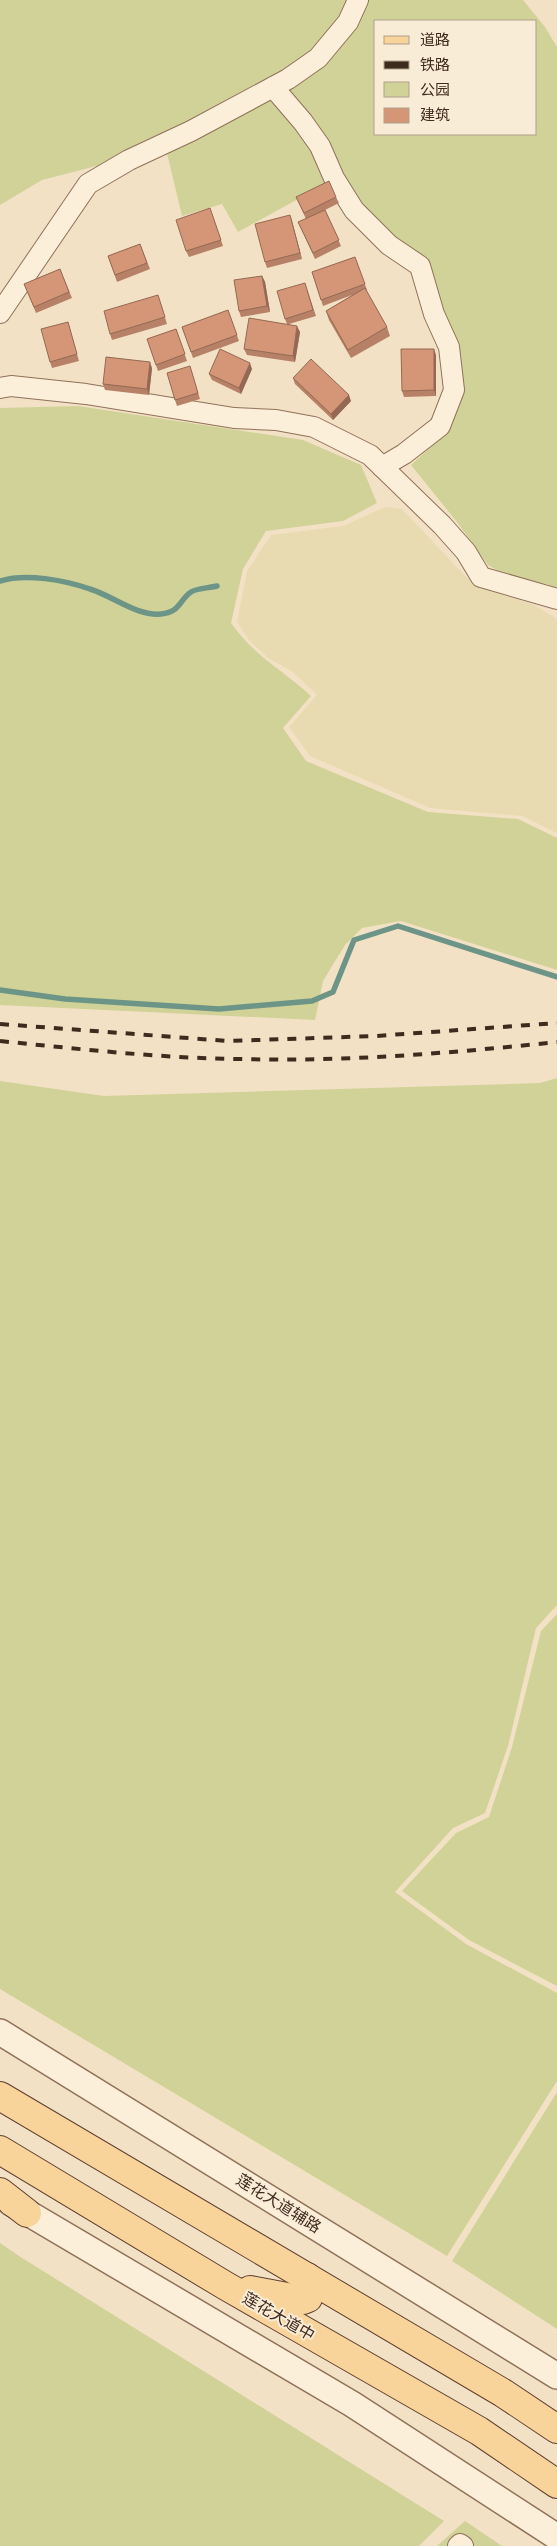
<svg xmlns="http://www.w3.org/2000/svg" width="557" height="2546" viewBox="0 0 557 2546" font-family="'Noto Serif','Noto Sans SC',serif">
	<rect width="100%" height="100%" fill="#f3e1c5"/>
	<path fill="#e9dbb1" d="M385 507 402 509 472 583 534 605 557 619V833L522 816 430 808 310 756 289 727 317 695 293 672 268 658 249 640 237 622 247 571 271 535 343 526Z"/>
	<g fill="#d1d297" fill-rule="evenodd">
		<path d="M0 0H350L344 17 310 54 275 77 112 162 42 180 0 205Z"/>
		<path d="M364 0H523L545 27 557 47V589L547 584 512 579 488 565 457 522 411 465 447 432 461 389 425 263 359 206 338 174 318 188 238 232 222 204 182 216 166 149 280 90ZM376 21H536V134H376Z"/>
		<path d="M78 406 303 440 361 465 377 503 343 521 266 531 243 569 231 623C255 657 282 669 311 696L283 728 306 761 428 812 518 819 557 838V970L401 921 362 928 345 945 323 981 315 1020 0 1005V408Z"/>
		<path d="M557 1078V1605L536 1628 508 1746 485 1813 453 1828 395 1892 466 1944 557 1993V2081L447 2256 0 1989V1081L104 1096 540 1083Z"/>
		<path d="M557 1614V1986L469 1940 402 1891 456 1833 489 1817 512 1747 541 1631Z"/>
		<path d="M557 2092V2329L452 2261Z"/>
		<path d="M0 2243 19 2256 444 2521 419 2546H0Z"/>
		<path d="M465 2521 502 2546H437Z"/>
	</g>
	<g fill="none" stroke-linecap="round" stroke-linejoin="round">
		<g stroke="#6c9587" stroke-width="5.5">
			<path d="M0 581C26 573 64 580 90 589 113 596 136 616 161 614 181 612 179 600 191 592 197 588 209 588 217 586"/>
			<path d="M0 990 65 999 219 1009 312 1001 333 992 354 940 398 926 557 977"/>
		</g>
		<defs>
			<g id="minor">
				<path d="M273 87 303 122 320 146 334 178 354 210 389 245 420 266 434 314 449 347 454 390 440 426 404 454 382 467"/>
				<path d="M0 313 88 184 129 160 191 131 288 79 318 58 348 22 358 0"/>
				<path d="M0 388 11 386 86 394 234 418 276 420 314 427 370 455 442 525 466 552 481 577 557 599"/>
				<path d="M458 2546 460 2544 463 2546"/>
			</g>
			<g id="tertiary">
				<path d="M0 2032 557 2376"/>
				<path d="M11 2203 352 2404 557 2537"/>
			</g>
			<g id="primary">
				<path d="M0 2096 503 2393 557 2429"/>
				<path d="M0 2150 226 2286 479 2431 557 2484"/>
				<path d="M0 2192 27 2213"/>
				<path d="M250 2290 303 2300 308 2298 311 2289 307 2277"/>
			</g>
		</defs>
		<use href="#minor" stroke="#907159" stroke-width="22"/>
		<use href="#tertiary" stroke="#907159" stroke-width="28"/>
		<use href="#primary" stroke="#5e3f2d" stroke-width="30"/>
		<use href="#minor" stroke="#fcefda" stroke-width="20"/>
		<use href="#tertiary" stroke="#fcefda" stroke-width="25"/>
		<use href="#primary" stroke="#f8d39a" stroke-width="28"/>
		<g stroke="#3f2b1e" stroke-width="4" stroke-dasharray="9 9" stroke-linecap="butt">
			<path d="M0 1024 228 1041 376 1036 557 1023"/>
			<path d="M0 1041C79 1049 159 1058 239 1059 345 1062 452 1053 557 1042"/>
		</g>
	</g>
	<g fill="#b68166">
		<path d="M296 197H336L339 203 325 210 341 246 315 259 298 222 306 219Z"/>
		<path d="M210 208 223 246 189 257 186 251Z"/>
		<path d="M290 215 302 259 267 268 265 262Z"/>
		<path d="M140 244 150 269 117 282 108 256Z"/>
		<path d="M355 257 367 290 366 291 387 327 390 336 351 358 329 320 326 311 352 295 323 306 312 272Z"/>
		<path d="M60 269 72 298 36 313 24 284Z"/>
		<path d="M262 276 265 282 270 312 241 317 239 311Z"/>
		<path d="M307 289 316 316 289 324 300 332 295 362 247 355 244 349 287 324 285 319Z"/>
		<path d="M158 295 167 324 112 340 110 334Z"/>
		<path d="M228 310 239 341 193 358 182 327Z"/>
		<path d="M68 322 79 361 52 368 50 362Z"/>
		<path d="M176 329 187 361 158 371 147 339Z"/>
		<path d="M436 355V396L404 397 402 391Z"/>
		<path d="M190 366 200 399 177 406 175 400Z"/>
		<path d="M152 368 149 395 105 390 103 384Z"/>
		<path d="M252 369 241 394 212 380 209 374Z"/>
		<path d="M293 378 351 401 333 420 295 384Z"/>
	</g>
	<g fill="#946953">
		<path d="M290 215 292 221 302 259 300 253Z"/>
		<path d="M262 276 265 282 270 312 267 306Z"/>
		<path d="M297 326 300 332 295 362 293 356Z"/>
		<path d="M434 349 436 355V396L434 390Z"/>
		<path d="M150 362 152 368 149 395 147 389Z"/>
		<path d="M250 363 252 369 241 394 239 388Z"/>
		<path d="M349 395 351 401 333 420 331 414Z"/>
	</g>
	<g fill="#d49677" stroke="#946953">
		<path d="M329 181 336 197 304 213 296 197Z"/>
		<path d="M210 208 221 240 186 251 176 220Z"/>
		<path d="M325 210 339 240 313 253 298 222Z"/>
		<path d="M290 215 300 253 265 262 255 224Z"/>
		<path d="M140 244 147 263 115 275 108 256Z"/>
		<path d="M355 257 365 284 321 300 312 272Z"/>
		<path d="M60 269 69 292 34 307 24 284Z"/>
		<path d="M262 276 267 306 239 311 234 280Z"/>
		<path d="M305 283 313 310 285 319 277 291Z"/>
		<path d="M365 288 387 327 348 350 326 311Z"/>
		<path d="M158 295 165 317 110 334 104 311Z"/>
		<path d="M228 310 237 335 191 352 182 327Z"/>
		<path d="M249 318 297 326 293 356 244 349Z"/>
		<path d="M68 322 77 354 50 362 41 329Z"/>
		<path d="M176 329 185 354 156 365 147 339Z"/>
		<path d="M220 349 250 363 239 388 209 374Z"/>
		<path d="M401 349H434V390L402 391Z"/>
		<path d="M106 357 150 362 147 389 103 384Z"/>
		<path d="M311 359 349 395 331 414 293 378Z"/>
		<path d="M190 366 198 393 175 400 167 373Z"/>
	</g>
	<g text-anchor="middle" stroke-width="4" stroke-linejoin="round" paint-order="stroke">
		<g font-size="16" fill="#3f2b1e" stroke="#f9ecd6">
			<text transform="translate(279 2203) rotate(32)" y="6">莲花大道辅路</text>
			<text transform="translate(279 2316) rotate(30)" y="6">莲花大道中</text>
		</g>
	</g>
	<rect x="374" y="20" width="162" height="115" fill="#f9ecd6" stroke="#af9f8c"/>
	<rect x="384" y="36" width="25" height="8" fill="#f8d39a" stroke="#af9f8c"/>
	<text x="420" y="45" font-size="15" fill="#3f2b1e">道路</text>
	<rect x="384" y="61" width="25" height="8" fill="#3f2b1e" stroke="#af9f8c"/>
	<text x="420" y="70" font-size="15" fill="#3f2b1e">铁路</text>
	<rect x="384" y="82" width="25" height="15" fill="#d1d297" stroke="#af9f8c"/>
	<text x="420" y="95" font-size="15" fill="#3f2b1e">公园</text>
	<rect x="384" y="108" width="25" height="15" fill="#d49677" stroke="#af9f8c"/>
	<text x="420" y="120" font-size="15" fill="#3f2b1e">建筑</text>
</svg>
